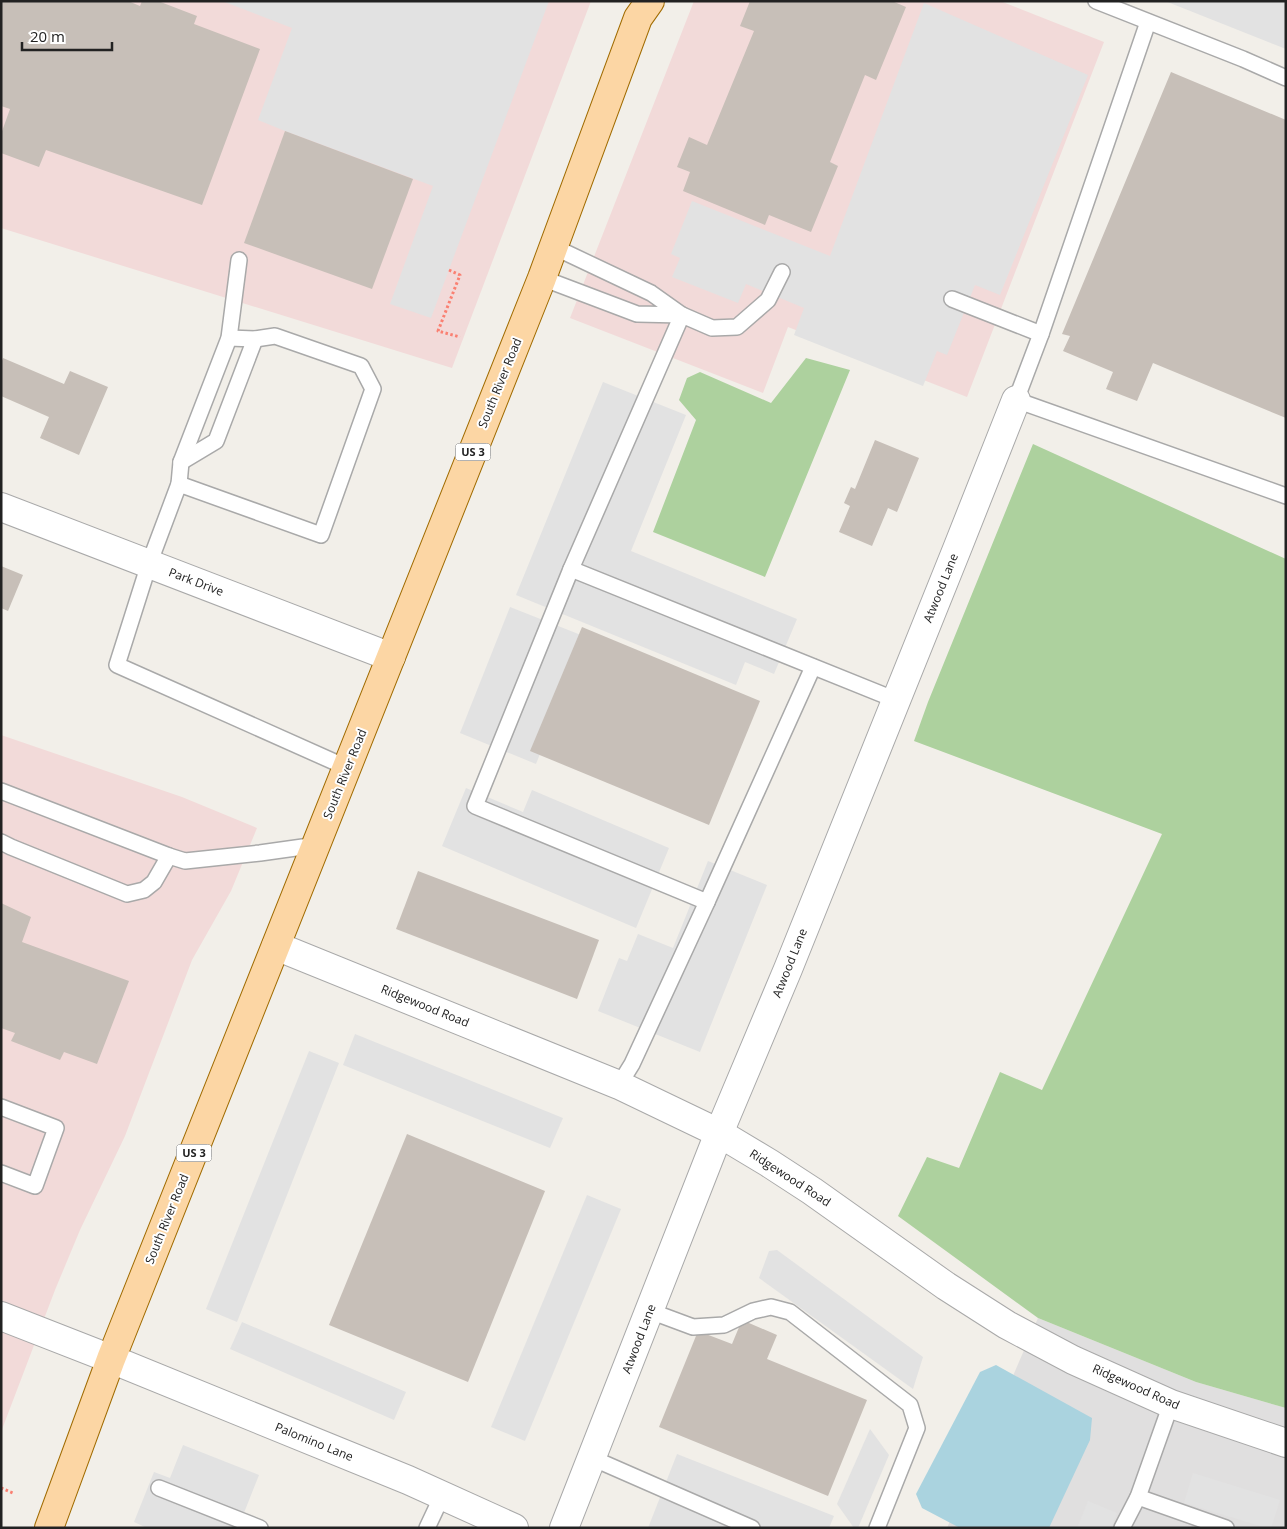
<svg xmlns="http://www.w3.org/2000/svg" width="1287" height="1529" viewBox="0 0 1287 1529" font-family="'Open Sans',sans-serif">
	<rect width="100%" height="100%" fill="#f2efe9"/>
	<path fill="#e0dfdf" d="M1038 1318 1196 1382 1286 1408V1528H947Z"/>
	<g fill="#f2dad9">
		<path d="M1 1H591L452 368 1 228Z"/>
		<path d="M694 1H1000L1104 42 967 397 788 327 763 393 570 318Z"/>
		<path d="M1 735 182 797 257 828 231 891 192 960 125 1136 80 1230 55 1290 1 1432Z"/>
	</g>
	<g fill="#add19e">
		<path d="M806 358 850 370 765 577 653 532 696 420 679 400 687 378 700 372 771 403Z"/>
		<path d="M1033 444 1286 559V1408L1196 1382 1038 1318 898 1216 927 1157 959 1168 1000 1072 1042 1090 1162 834 914 741 928 702Z"/>
	</g>
	<g fill="#e2e2e2">
		<path d="M222 1H549L431 318 390 304 433 186 285 131 258 120 292 28Z"/>
		<path d="M1165 1H1286V49Z"/>
		<path d="M924 3 1088 75 1000 295 975 285 947 355 937 351 923 386 794 335 804 308 746 284 738 303 672 277 680 258 671 254 692 201 830 256Z"/>
		<path d="M603 382 686 415 631 551 797 619 774 674 745 662 736 685 516 595Z"/>
		<path d="M510 607 586 637 536 764 460 733Z"/>
		<path d="M466 788 523 812 532 790 669 848 636 928 442 846Z"/>
		<path d="M708 861 767 885 700 1052 598 1011 619 958 627 961 638 934 673 948Z"/>
		<path d="M355 1034 563 1118 550 1148 343 1065Z"/>
		<path d="M309 1051 339 1063 237 1322 206 1309Z"/>
		<path d="M587 1195 621 1209 525 1441 491 1427Z"/>
		<path d="M777 1250 923 1357 913 1389 759 1278 769 1251Z"/>
		<path d="M242 1322 406 1392 394 1420 230 1349Z"/>
		<path d="M870 1429 889 1455 858 1528H854L837 1504Z"/>
		<path d="M183 1445 259 1475 238 1528H147L134 1522 154 1472 170 1478Z"/>
		<path d="M677 1454 834 1516 829 1528H648Z"/>
		<path d="M1193 1473 1280 1500 1271 1528H1267L1184 1503Z"/>
		<path d="M1088 1501 1117 1513 1111 1528H1077Z"/>
	</g>
	<path fill="#aad3df" d="M996 1365 1092 1418 1090 1440 1049 1528H960L922 1508 916 1494 980 1372Z"/>
	<g fill="#c7bfb8">
		<path d="M1 1H128L140 6 142 1H158L197 16 194 24 260 49 202 205 46 150 39 167 1 153V134L10 109 1 106Z"/>
		<path d="M750 1H892L906 7 876 80 865 75 830 162 838 166 811 232 769 215 765 225 683 191 690 172 677 167 689 137 707 145 754 31 740 26Z"/>
		<path d="M1171 72 1286 120V418L1153 363 1137 401 1106 389 1113 372 1063 351 1070 336 1062 334Z"/>
		<path d="M285 131 413 179 372 289 244 243Z"/>
		<path d="M3 358 64 384 70 371 108 387 79 455 40 438 49 417 1 396V363Z"/>
		<path d="M875 440 919 458 897 512 888 508 872 546 839 532 850 506 844 503 851 487 855 489Z"/>
		<path d="M1 566 23 575 8 611 1 608Z"/>
		<path d="M582 627 760 701 709 825 530 751Z"/>
		<path d="M418 871 599 940 577 999 396 929Z"/>
		<path d="M1 903 31 917 22 942 129 981 97 1064 64 1052 60 1060 11 1041 15 1033 1 1028Z"/>
		<path d="M407 1134 545 1191 468 1382 329 1325Z"/>
		<path d="M742 1320 777 1335 767 1359 867 1400 828 1496 659 1427 698 1331 732 1344Z"/>
	</g>
	<g fill="none" stroke-linecap="round" stroke-linejoin="round">
		<defs>
			<g id="service">
				<path d="M1096 1 1243 59 1286 78"/>
				<path d="M1148 22 1041 334 1016 400 1286 496"/>
				<path d="M542 278 637 314 682 315 651 293 554 247"/>
				<path d="M952 299 1041 334"/>
				<path d="M229 338 255 339 275 336 361 366 373 389 321 535 179 484 149 564 117 665 348 768"/>
				<path d="M181 462 216 441 255 339"/>
				<path d="M179 484 181 462 229 338 239 260"/>
				<path d="M571 569 896 700"/>
				<path d="M1 791 169 856 185 861 260 853 317 845"/>
				<path d="M1 842 11 847 127 894 144 890 154 882 169 856"/>
				<path d="M707 902 813 667"/>
				<path d="M619 1085 632 1064 707 902 475 806 571 569 682 315 712 328 737 327 768 300 782 272"/>
				<path d="M1 1107 56 1128 35 1186 1 1173"/>
				<path d="M650 1311 693 1327 724 1325 753 1311 771 1307 790 1312 910 1405 917 1428 877 1528"/>
				<path d="M592 1458 752 1528"/>
				<path d="M159 1488 260 1528"/>
				<path d="M1138 1497 1226 1528"/>
				<path d="M427 1528 442 1496"/>
				<path d="M1122 1528 1138 1497 1171 1404"/>
			</g>
			<g id="minor">
				<path d="M1 507 391 657"/>
				<path d="M276 946 619 1085 719 1133 769 1163 812 1191 946 1286 1007 1325 1073 1360 1171 1404 1286 1443"/>
				<path d="M1 1316 111 1359 408 1480 514 1528"/>
				<path d="M564 1528 719 1133 788 969 957 549 1016 400"/>
			</g>
			<path id="primary" d="M49 1528 111 1359 542 278 638 18 650 1"/>
		</defs>
		<use href="#service" stroke="#a9a9a9" stroke-width="18"/>
		<use href="#minor" stroke="#a9a9a9" stroke-width="30"/>
		<use href="#primary" stroke="#a06b00" stroke-width="30"/>
		<g stroke="#fa8072" stroke-width="3" stroke-dasharray="2.5 2.5" stroke-linecap="butt">
			<path d="M449 270 460 275 438 331 460 337"/>
			<path d="M1 1488 13 1493"/>
		</g>
		<use href="#service" stroke="#fff" stroke-width="15"/>
		<use href="#minor" stroke="#fff" stroke-width="28"/>
		<use href="#primary" stroke="#fcd6a4" stroke-width="28"/>
	</g>
	<g text-anchor="middle" stroke-width="4" stroke-linejoin="round" paint-order="stroke">
		<g fill="#fff" stroke="#646464" stroke-width="1">
			<rect x="455.5" y="443.5" width="35" height="17" rx="4"/>
			<rect x="176.5" y="1144.5" width="35" height="17" rx="4"/>
		</g>
		<g font-size="11" font-weight="bold" fill="#222">
			<text x="473" y="456">US 3</text>
			<text x="194" y="1157">US 3</text>
		</g>
		<g font-size="12" fill="#222" stroke="#fff">
			<text transform="translate(500 383) rotate(-68)" y="4">South River Road</text>
			<text transform="translate(196 582) rotate(21)" y="4">Park Drive</text>
			<text transform="translate(941 588) rotate(-68)" y="4">Atwood Lane</text>
			<text transform="translate(345 774) rotate(-68)" y="4">South River Road</text>
			<text transform="translate(790 963) rotate(-68)" y="4">Atwood Lane</text>
			<text transform="translate(425 1006) rotate(22)" y="4">Ridgewood Road</text>
			<text transform="translate(790 1178) rotate(33)" y="4">Ridgewood Road</text>
			<text transform="translate(167 1219) rotate(-68)" y="4">South River Road</text>
			<text transform="translate(639 1339) rotate(-69)" y="4">Atwood Lane</text>
			<text transform="translate(1136 1387) rotate(24)" y="4">Ridgewood Road</text>
			<text transform="translate(314 1442) rotate(22)" y="4">Palomino Lane</text>
		</g>
	</g>
	<rect width="1287" height="1529" fill="none" stroke="#222222" stroke-width="5"/>
	<path d="M22 42v8h90v-8" fill="none" stroke="#222222" stroke-width="2.5"/>
	<text x="30" y="42" font-size="15" fill="#222222" stroke="#ffffff" stroke-width="4" paint-order="stroke">20 m</text>
</svg>
